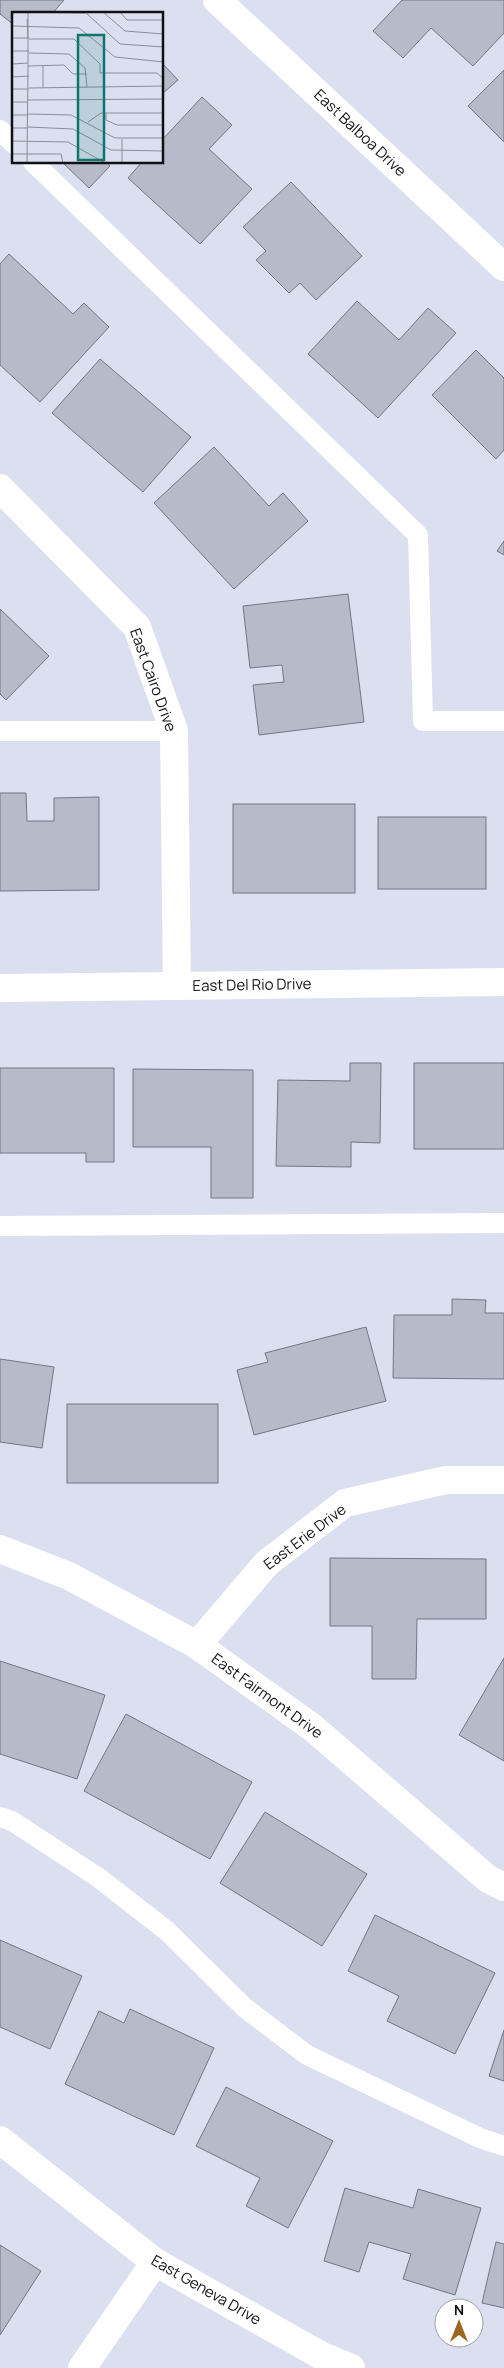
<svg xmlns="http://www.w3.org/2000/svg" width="504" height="2368" viewBox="0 0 504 2368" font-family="Manrope,sans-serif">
	<rect width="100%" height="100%" fill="#dcdfef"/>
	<g fill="#b7bac9" stroke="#737684">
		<path d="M0 0H64L52 14H14V25L0 14Z"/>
		<path d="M402 0H504V33L473 66 431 28 403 58 373 31Z"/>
		<path d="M162 63 178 80 162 94Z"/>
		<path d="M504 70V142L468 106Z"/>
		<path d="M202 97 232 125 209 149 252 189 200 244 128 178 142 162H162V140Z"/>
		<path d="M62 162H107L110 166 89 188Z"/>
		<path d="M291 182 362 256 316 300 300 283 289 293 256 260 266 251 243 227Z"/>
		<path d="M9 254 73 314 84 303 109 327 40 402 0 365V264Z"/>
		<path d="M357 301 399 340 428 308 456 333 378 418 308 354Z"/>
		<path d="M476 350 504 378V450L496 459 432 395Z"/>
		<path d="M100 359 191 437 143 492 52 413Z"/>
		<path d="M214 447 269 506 283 493 308 521 234 589 154 503Z"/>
		<path d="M504 541V555L497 551Z"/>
		<path d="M348 594 364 722 259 735 253 685 284 682 282 665 250 668 243 606Z"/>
		<path d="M0 609 49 656 6 700 0 694Z"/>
		<path d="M0 793H26L27 821H54V798L99 797V890L0 891Z"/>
		<rect x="233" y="804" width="122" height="89"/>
		<rect x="378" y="817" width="108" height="72"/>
		<path d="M350 1063H381L380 1143 351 1142V1167L276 1166 278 1080 350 1081Z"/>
		<rect x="414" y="1063" width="90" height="86"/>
		<path d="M0 1068H114V1162H86V1153H0Z"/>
		<path d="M133 1069 253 1070V1198H211V1147H133Z"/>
		<path d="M452 1299 486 1300 485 1313H504V1379L393 1378 394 1315H452Z"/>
		<path d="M366 1327 386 1401 254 1435 237 1370 268 1362 265 1353Z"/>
		<path d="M0 1359 54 1367 42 1448 0 1442Z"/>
		<rect x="67" y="1404" width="151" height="79"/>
		<path d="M330 1558 486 1559V1619H417L416 1679H372V1626H330Z"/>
		<path d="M504 1658V1761L459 1735Z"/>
		<path d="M0 1661 105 1695 77 1779 0 1754Z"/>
		<path d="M126 1714 252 1782 210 1859 84 1791Z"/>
		<path d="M265 1812 367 1874 322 1946 220 1883Z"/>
		<path d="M375 1915 495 1973 455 2054 387 2021 399 1996 348 1971Z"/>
		<path d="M0 1940 82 1976 50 2049 0 2027Z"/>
		<path d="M130 2009 214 2048 174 2135 65 2084 99 2011 124 2023Z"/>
		<path d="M504 2030V2081L489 2076Z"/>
		<path d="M226 2087 333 2141 288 2228 246 2206 260 2178 196 2146Z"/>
		<path d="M345 2188 413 2208 418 2189 481 2208 455 2295 403 2279 411 2254 369 2242 359 2272 324 2261Z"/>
		<path d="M496 2242 504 2244V2308L482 2303Z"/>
		<path d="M0 2245 41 2271 0 2335Z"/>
	</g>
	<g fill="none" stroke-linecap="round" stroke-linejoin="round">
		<g stroke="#fff" stroke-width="20">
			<path d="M0 130 14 144"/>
			<path d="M33 162 418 535 423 721H504"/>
			<path d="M0 731H174"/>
			<path d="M0 1226 504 1223"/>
			<path d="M0 1817 12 1821 99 1878 167 1931 245 2008 307 2055 480 2138 504 2146"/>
		</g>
		<g stroke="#fff" stroke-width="28">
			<path d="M217 0 504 267"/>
			<path d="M0 488 137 627 174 731 177 986"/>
			<path d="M0 988 504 982"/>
			<path d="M0 1549 69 1576 197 1645 313 1728 488 1879 504 1887"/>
			<path d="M197 1645 267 1563 345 1503 446 1480H504"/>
			<path d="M0 2140 155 2262 322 2356 351 2368"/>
			<path d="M82 2368 155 2262"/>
		</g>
	</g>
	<g text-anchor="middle" stroke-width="5" stroke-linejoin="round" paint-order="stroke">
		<g font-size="15" fill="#101117" stroke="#fff">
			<text transform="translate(360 133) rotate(43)" y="5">East Balboa Drive</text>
			<text transform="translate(153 680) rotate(70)" y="5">East Cairo Drive</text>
			<text transform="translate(252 985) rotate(-1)" y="5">East Del Rio Drive</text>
			<text transform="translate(305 1537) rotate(-37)" y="5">East Erie Drive</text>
			<text transform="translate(267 1696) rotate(36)" y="5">East Fairmont Drive</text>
			<text transform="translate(206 2290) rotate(30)" y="5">East Geneva Drive</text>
		</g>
	</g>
	<g transform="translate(12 12)">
		<rect width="151" height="151" fill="#dcdfef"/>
		<path fill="none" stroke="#8a8d99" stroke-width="1" d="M0 0 73 1M73 0 108 32 152 35M91 0 113 19 152 22M108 0 115 8H152M15 7 16 26M0 14 67 16 103 45 152 50M0 26H17M17 27H62L88 52V61H145L152 67M0 39H17M17 41 57 42 73 56 75 75M0 52 16 51M16 54V1M16 54 52 53 61 62H75M31 54V76M0 65 17 64M17 76 152 74M0 77H17M16 88 152 87M0 90H16M94 101V108L105 113H152M16 102 59 103 103 126H152M0 103H16M76 110 89 101H152M16 115 61 117 99 138 152 139M0 116H16M110 127V151M0 129 56 130 93 151M0 142H49L51 151M15 151 16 54"/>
		<path fill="#0f766e" fill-opacity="0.15" stroke="#0f766e" stroke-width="2.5" d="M66 23H92V148H66Z"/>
		<rect width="151" height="151" fill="none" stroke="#101117" stroke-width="2.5"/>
	</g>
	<g transform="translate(459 2323)"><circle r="24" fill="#ffffff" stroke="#9fa0a2"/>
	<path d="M0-4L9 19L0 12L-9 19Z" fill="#9c6520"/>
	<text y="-8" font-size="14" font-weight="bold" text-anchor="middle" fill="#101117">N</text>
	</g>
</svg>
